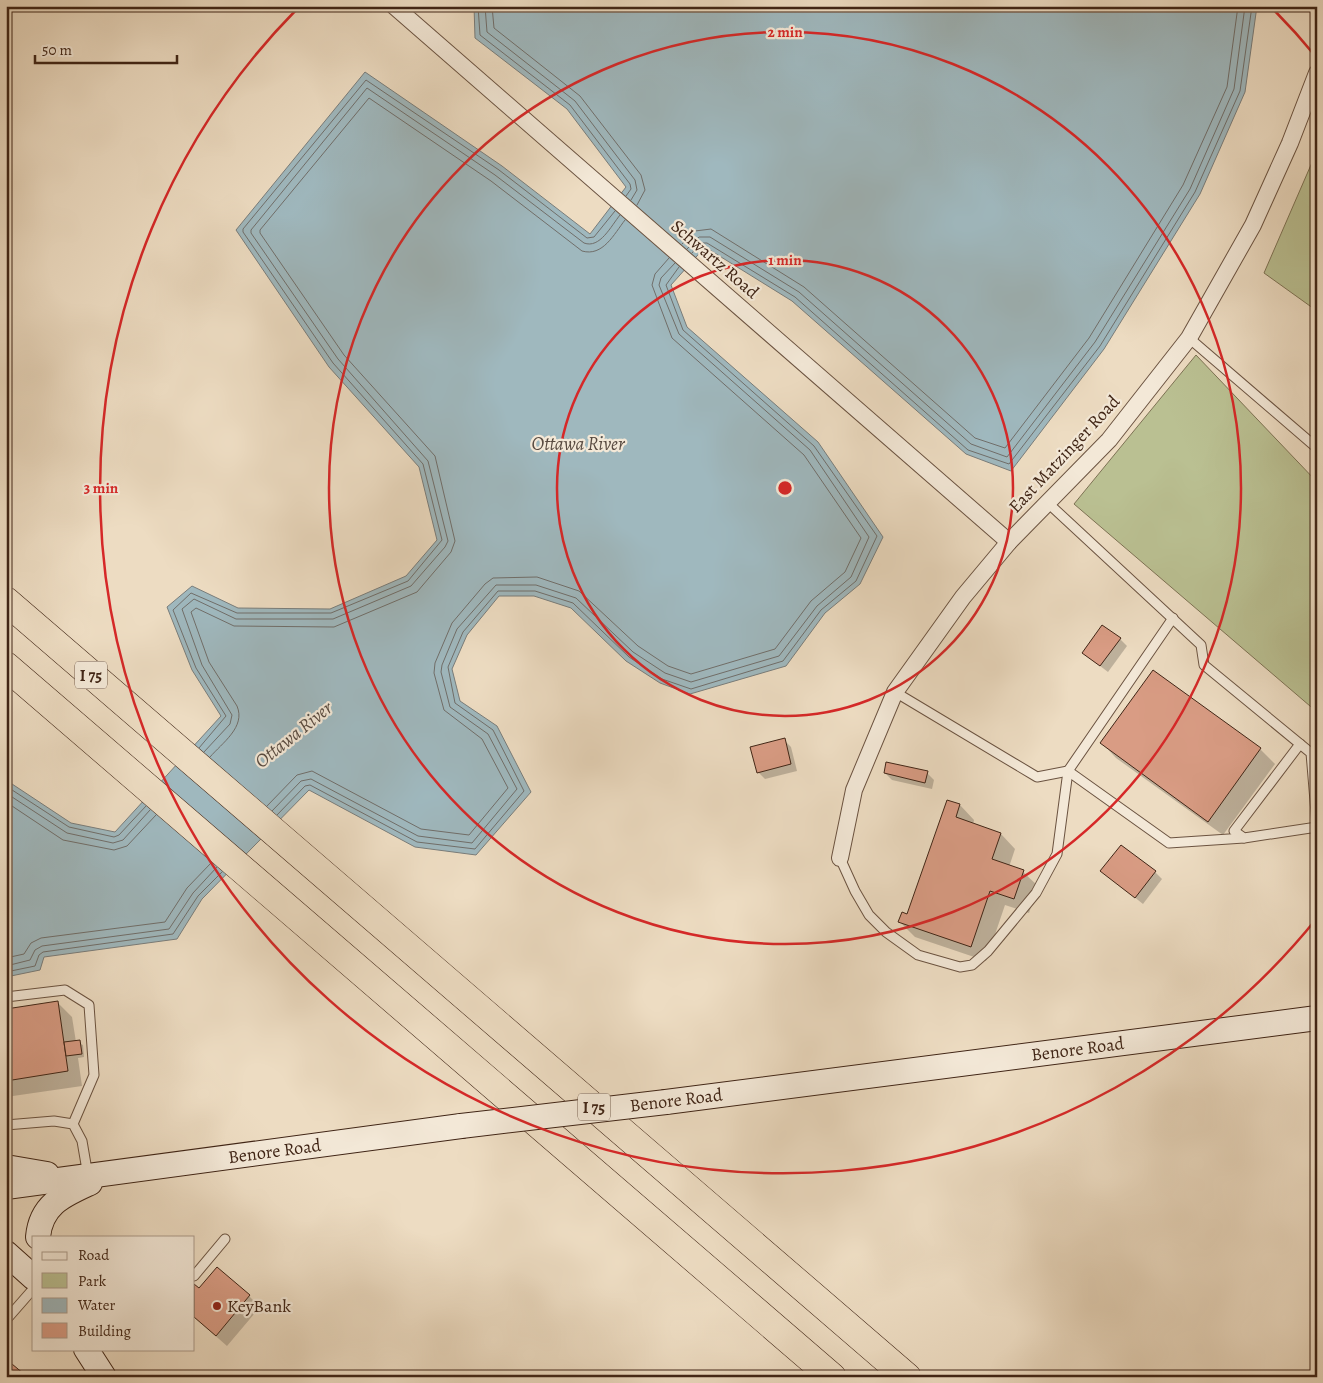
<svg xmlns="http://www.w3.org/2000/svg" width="1323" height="1383" viewBox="0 0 1323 1383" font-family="Alegreya,serif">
	<rect width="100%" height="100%" fill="#eddcc2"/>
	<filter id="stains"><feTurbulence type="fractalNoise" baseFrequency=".004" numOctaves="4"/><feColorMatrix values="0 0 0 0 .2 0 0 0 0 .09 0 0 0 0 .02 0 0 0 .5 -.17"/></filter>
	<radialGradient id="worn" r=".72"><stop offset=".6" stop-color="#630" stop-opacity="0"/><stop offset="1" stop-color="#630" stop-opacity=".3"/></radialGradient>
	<g fill="#bac092" stroke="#7d7254">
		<path d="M1317 151V311L1264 273Z"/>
		<path d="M1196 355 1317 482V712L1074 504Z"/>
	</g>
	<path fill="#9fb8be" stroke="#797d7b" d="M474 6H1257L1245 92 1200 194 1104 349 1011 471 966 454 792 301 705 247 671 285 687 327 818 442 883 537 860 584 825 613 786 666 690 694 660 683 626 661 571 608 534 596H499L467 635 452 669 460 701 497 726 531 792 476 855 415 847 309 790 202 899 177 939 44 957 40 970 6 977V780L71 823 115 832 221 716 192 670 167 607 192 586 238 608 330 609 406 576 437 540 419 467 329 367 236 230 365 72 502 166 590 234 626 187 567 109 475 38Z"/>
	<g fill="#0003">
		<path d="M1120 639 1127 646 1108 672 1083 653Z"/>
		<path d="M1154 672 1260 749 1275 764 1223 835 1116 758 1102 743Z"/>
		<path d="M784 740 791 747 797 771 765 779 758 772Z"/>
		<path d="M885 773H927L934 780 932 789 892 780Z"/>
		<path d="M948 801 960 805 974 820 973 825 1001 834 1015 849 1009 867 1023 872 1038 886 1029 913 1005 905 986 961 915 937 900 922 908 915Z"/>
		<path d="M1102 871 1155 872 1162 879 1143 904Z"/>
		<path d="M58 1003 72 1017 76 1042 83 1045 84 1057 78 1058 82 1086 6 1097V1010Z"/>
		<path d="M194 1285 199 1290 249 1296 260 1307 227 1346 194 1317Z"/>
	</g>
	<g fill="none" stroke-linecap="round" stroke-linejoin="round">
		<g stroke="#706e6a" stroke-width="1">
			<path d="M478 6 480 35 570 105 630 184 631 189 626 196"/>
			<path d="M485 6 487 32 575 101 635 180 637 190 631 200"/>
			<path d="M492 6 494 28 580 96 641 175 645 190 637 205"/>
			<path d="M682 244 695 231 711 229 804 287 975 438 1005 448 1089 338 1183 185 1227 87 1238 6"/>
			<path d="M687 249 699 237H710L799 292 971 444 1007 457 1095 342 1190 189 1234 89 1245 6"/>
			<path d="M692 253 701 243H707L795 297 968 450 1009 464 1100 346 1195 192 1240 91 1252 6"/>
			<path d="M199 748 226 716 196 668 173 610 191 593 237 613H331L408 581 442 540 423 464 333 363 243 232V229L366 80 499 170 587 238 594 237 615 211"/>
			<path d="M204 752 230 724 232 715 202 665 182 609 194 599 236 619H333L411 586 445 547 448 541 428 461 338 359 251 233V230L367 88 495 175 584 243C600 249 611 226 620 215"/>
			<path d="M210 757C222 743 246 727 237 706L209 662 191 612 196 608 234 626 334 627 417 592 451 552 455 541 435 456 344 355 260 233V230L369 98 491 181 582 251C603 257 614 234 625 220"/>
			<path d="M6 786 69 827 114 837 119 835 146 806"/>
			<path d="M6 793 67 833 113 843 123 840 150 810"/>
			<path d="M6 802 63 840 114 850 127 846 156 815"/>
			<path d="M267 806 297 775 312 771 421 829 469 835 508 788 482 739 444 710 434 673 435 663 452 623 485 584 493 578 537 577 579 591 638 646 668 666 691 674 775 649 811 601 845 572 861 538 804 455 672 338 652 285 655 274 669 258"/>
			<path d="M272 811 301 781 311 779 418 836 472 843 517 789 488 734 450 707 441 672 442 665 457 629 496 585H536L576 598 633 652 665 673 691 682 779 656 817 606 851 577 869 537 810 450 679 334 659 285 661 278 675 263"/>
			<path d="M277 815 305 786 310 785 417 842 475 849 524 791 493 730 455 703 448 667 463 632 498 591H535L573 603 629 657 662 679 691 689 783 661 821 610 856 581 877 536 814 446 683 330 666 285 679 267"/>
			<path d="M6 958 24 954 31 943 41 938 165 922 187 888 211 863"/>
			<path d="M6 966 30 960 35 950 42 946 169 929 193 893 217 867"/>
			<path d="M6 972 35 966 39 955 43 952 173 934 198 896 222 872"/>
		</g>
	</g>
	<g fill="#d99c84" stroke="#402516">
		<path d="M1102 625 1121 638 1100 666 1082 653Z"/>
		<path d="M1153 670 1261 748 1208 822 1100 743Z"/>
		<path d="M785 738 791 764 757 773 750 747Z"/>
		<path d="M886 762 928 771 925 783 884 773Z"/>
		<path d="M947 800 960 804 956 817 1001 833 992 859 1024 870 1014 899 990 891 971 947 898 922 902 912 907 914Z"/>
		<path d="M1121 845 1156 871 1135 898 1100 871Z"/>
		<path d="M58 1001 68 1071 6 1081V1009Z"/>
		<path d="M80 1040 82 1054 66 1056 64 1042Z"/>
		<path d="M217 1267 250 1295 216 1336 194 1317V1284L199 1288Z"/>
		<path d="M6 1359 24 1374 21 1377H6Z"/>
	</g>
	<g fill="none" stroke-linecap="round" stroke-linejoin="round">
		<defs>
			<g id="lane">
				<path d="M1189 338 1317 448"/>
				<path d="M1048 503 1201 645 1204 665 1311 753 1317 825"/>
				<path d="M895 692 1037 777 1068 771 1169 843 1244 838"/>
				<path d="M1300 744 1234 831 1244 838 1317 827"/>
				<path d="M840 858 855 891 869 915 886 932 918 955 960 967 972 965 988 951 1036 893 1057 854 1068 771 1173 618"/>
				<path d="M6 997 65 990 89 1005 94 1075 73 1124"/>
				<path d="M6 1125 54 1121 73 1124 82 1141 88 1176"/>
				<path d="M194 1276 225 1239"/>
				<path d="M6 1320 34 1288"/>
			</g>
			<g id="street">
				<path d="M394 6 1009 542"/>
				<path d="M840 858 854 790 895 692 963 597 1009 542 1109 440 1189 338 1253 225 1290 143 1317 73"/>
			</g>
			<g id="secondary">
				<path id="s1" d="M666 1102 1317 1018"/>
				<path d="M6 1167 47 1174"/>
				<path id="s2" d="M6 1187 461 1126"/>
				<path d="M38 1237C41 1204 64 1195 90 1183"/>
				<path d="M6 1253 34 1278"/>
				<path d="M86 1349 104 1377"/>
			</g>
			<g id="highway">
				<path d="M6 601 907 1377"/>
				<path d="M6 666 832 1377"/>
			</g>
		</defs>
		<use href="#lane" stroke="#6b5341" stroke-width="11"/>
		<use href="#street" stroke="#6b5341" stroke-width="18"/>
		<use href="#secondary" stroke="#402516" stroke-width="26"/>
		<use href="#highway" stroke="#402516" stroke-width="29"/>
		<use href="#lane" stroke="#f3e8d7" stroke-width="9"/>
		<use href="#street" stroke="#f3e8d7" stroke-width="16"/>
		<use href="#secondary" stroke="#f3e8d7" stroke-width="24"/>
		<use href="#highway" stroke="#eddcc2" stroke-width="28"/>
		<defs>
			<path id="secondary-bridge" d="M461 1126 666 1102"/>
		</defs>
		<use href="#secondary-bridge" stroke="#402516" stroke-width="26" stroke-linecap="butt"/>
		<use href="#secondary-bridge" stroke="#f3e8d7" stroke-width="24"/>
	</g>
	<g fill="none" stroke="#d62828" stroke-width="2.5">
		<circle cx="785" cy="488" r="228"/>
		<circle cx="785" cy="488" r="456"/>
		<path d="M1317 918A684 684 0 1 1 297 9M1273 9A684 684 0 0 1 1317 58"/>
	</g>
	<circle fill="#8f2418" stroke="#f3e8d7" stroke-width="2" cx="217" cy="1306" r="5"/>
	<g text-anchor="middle" stroke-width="4.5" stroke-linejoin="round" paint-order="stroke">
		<g fill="#f3e8d7" stroke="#766050" stroke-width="1">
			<rect x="75" y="661.5" width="32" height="27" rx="4"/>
			<rect x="578" y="1093.5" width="32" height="27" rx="4"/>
		</g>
		<g font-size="16" font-weight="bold" fill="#402516">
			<text x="91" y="681">I 75</text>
			<text x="594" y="1113">I 75</text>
		</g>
		<g font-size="18" fill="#402516" stroke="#f3e8d7">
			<text transform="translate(715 259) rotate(41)" y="6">Schwartz Road</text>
			<text transform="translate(1064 454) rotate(-47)" y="6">East Matzinger Road</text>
			<text dy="6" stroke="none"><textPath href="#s1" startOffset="415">Benore Road</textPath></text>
			<text transform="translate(676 1100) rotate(-7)" y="6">Benore Road</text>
			<text dy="6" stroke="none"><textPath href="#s2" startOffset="271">Benore Road</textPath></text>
		</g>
		<g font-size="18" fill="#402516" stroke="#f3e8d7" text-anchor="start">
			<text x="227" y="1312">KeyBank</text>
		</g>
		<g font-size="19" font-style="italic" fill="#584a40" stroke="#f3e8d7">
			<text x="578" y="450">Ottawa River</text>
			<text transform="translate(293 734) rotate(-39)" y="7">Ottawa River</text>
		</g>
	</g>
	<circle cx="785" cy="488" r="8" fill="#d62828" stroke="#f3e8d7" stroke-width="2.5"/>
	<g font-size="15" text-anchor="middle" font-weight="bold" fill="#d62828" stroke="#f3e8d7" stroke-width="4.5" stroke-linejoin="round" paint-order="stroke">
		<text x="785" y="37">2 min</text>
		<text x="785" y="265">1 min</text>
		<text x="101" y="493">3 min</text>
	</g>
	<rect width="1323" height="1383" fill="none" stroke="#eddcc2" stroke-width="25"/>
	<rect x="8" y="8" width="1308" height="1368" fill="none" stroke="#402516" stroke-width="2.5"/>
	<rect x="12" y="12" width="1298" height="1358" fill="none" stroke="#402516"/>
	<rect x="32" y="1236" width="162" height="115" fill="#f3e8d7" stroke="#ab9a8a"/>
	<rect x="42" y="1252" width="25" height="8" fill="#f3e8d7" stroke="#ab9a8a"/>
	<text x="78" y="1260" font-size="15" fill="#402516">Road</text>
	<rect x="42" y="1273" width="25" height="15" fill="#bac092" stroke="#ab9a8a"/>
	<text x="78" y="1286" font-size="15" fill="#402516">Park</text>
	<rect x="42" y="1298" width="25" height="15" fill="#9fb8be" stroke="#ab9a8a"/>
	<text x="78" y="1310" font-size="15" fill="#402516">Water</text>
	<rect x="42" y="1323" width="25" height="15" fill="#d99c84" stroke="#ab9a8a"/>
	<text x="78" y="1336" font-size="15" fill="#402516">Building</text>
	<path d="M35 55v8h142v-8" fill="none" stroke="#402516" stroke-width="2.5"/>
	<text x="42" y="55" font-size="15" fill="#402516" stroke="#f3e8d7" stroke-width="4" paint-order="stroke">50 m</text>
	<rect width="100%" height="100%" filter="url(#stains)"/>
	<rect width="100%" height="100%" fill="url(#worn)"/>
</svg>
